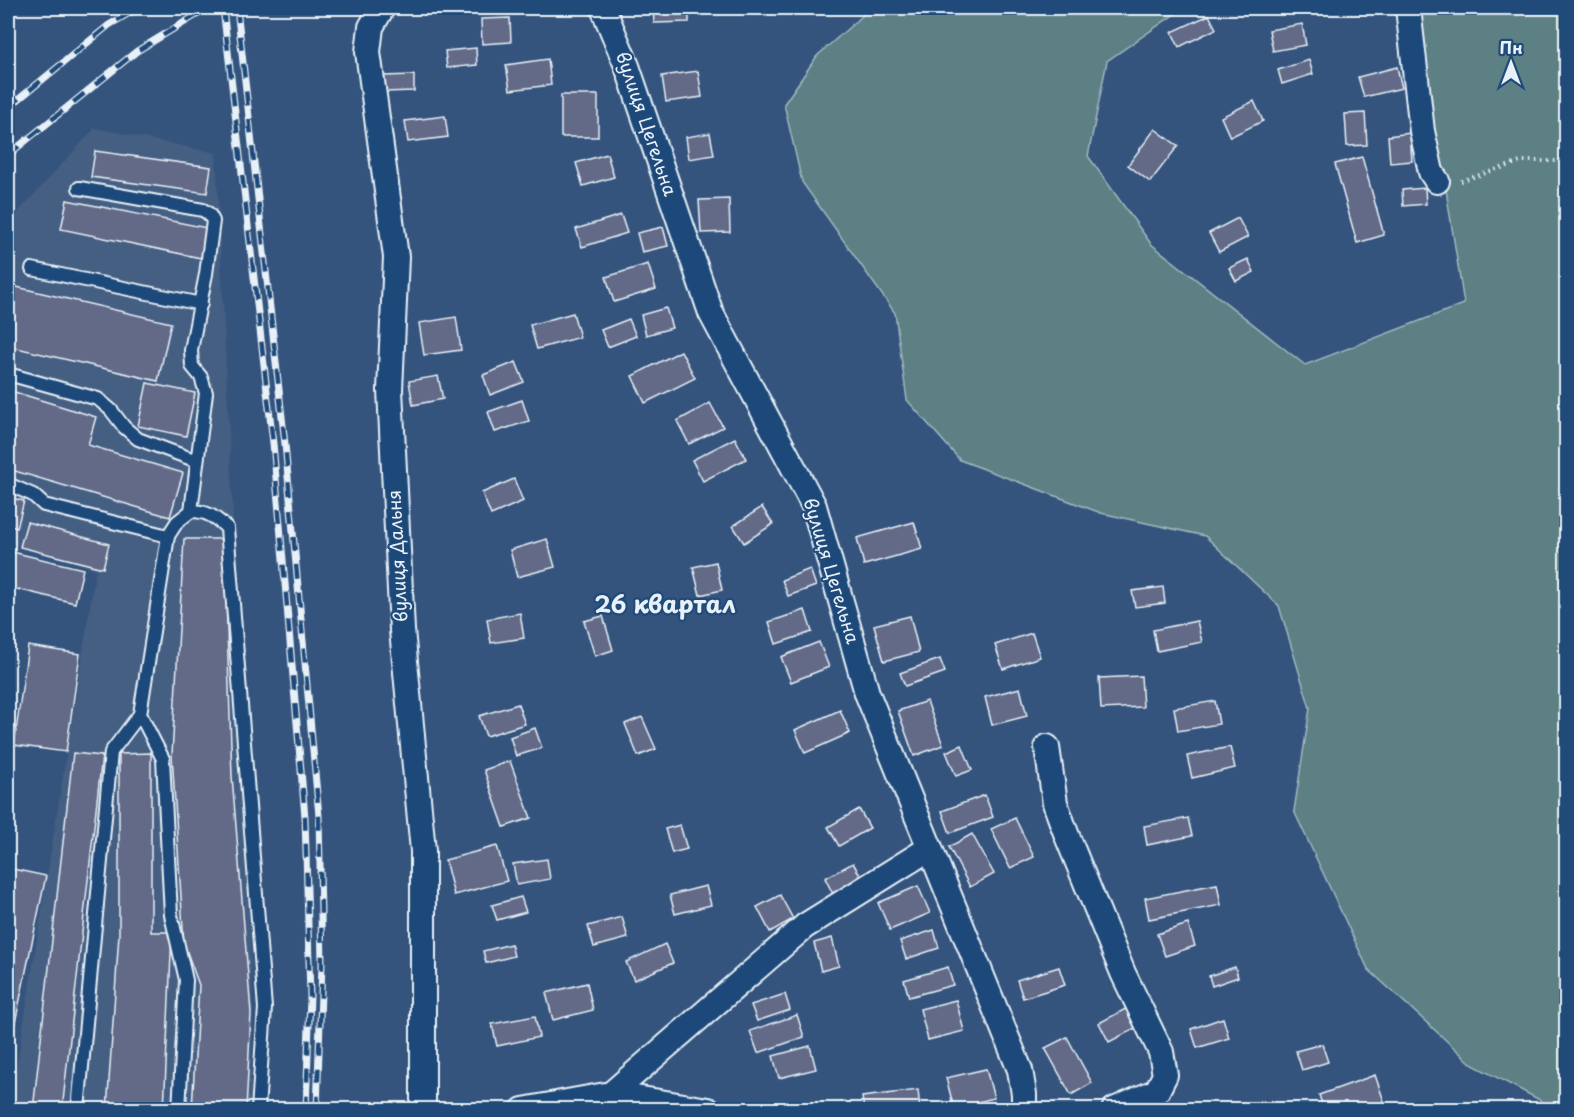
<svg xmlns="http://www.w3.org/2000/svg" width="1574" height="1117" viewBox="0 0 1574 1117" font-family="'Playpen Sans',sans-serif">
	<rect width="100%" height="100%" fill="#34547e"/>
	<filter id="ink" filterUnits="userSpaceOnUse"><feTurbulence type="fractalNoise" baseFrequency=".0167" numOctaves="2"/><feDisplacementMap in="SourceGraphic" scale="12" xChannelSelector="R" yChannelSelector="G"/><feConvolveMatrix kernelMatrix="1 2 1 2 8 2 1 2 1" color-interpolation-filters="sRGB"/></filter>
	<g filter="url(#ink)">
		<path fill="#455e83" d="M95 128 216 153 242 709 253 1015 250 1109H10L96 569 8 543V223Z"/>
		<path fill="#5d8085" stroke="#a2b8be" stroke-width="1.5" d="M871 8H1190L1175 14 1107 61 1088 156 1151 244 1305 365 1464 304 1446 190 1430 130 1417 8H1566V1109H1557L1473 1065 1368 969 1294 811 1310 708 1279 606 1205 536 1101 513 960 460 907 400 895 313 802 182 784 104 817 56Z"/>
		<g fill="#646b88" stroke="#e8f1f8" stroke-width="1.5">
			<path d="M653 8H689V22L654 23Z"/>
			<path d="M1209 15 1216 29 1179 47 1172 32Z"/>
			<path d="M510 18 511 42 482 44 481 19Z"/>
			<path d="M1302 24 1306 45 1273 51 1269 30Z"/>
			<path d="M476 48 477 65 447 68 445 51Z"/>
			<path d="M548 59 551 85 510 90 506 65Z"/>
			<path d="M1309 60 1313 74 1282 84 1278 70Z"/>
			<path d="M1397 67 1402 88 1364 97 1358 77Z"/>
			<path d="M698 71 702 97 666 102 662 76Z"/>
			<path d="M414 75V91L383 92V76Z"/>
			<rect x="561" y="95" width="37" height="42"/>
			<path d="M1254 101 1263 121 1230 137 1221 117Z"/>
			<path d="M1365 113 1367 145 1347 146 1345 114Z"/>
			<path d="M445 116 448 137 408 142 405 121Z"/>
			<path d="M1155 129 1178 146 1150 182 1128 165Z"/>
			<path d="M710 133 714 155 689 159 686 137Z"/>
			<path d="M1410 133 1412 161 1390 163 1388 136Z"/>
			<path d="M95 151 211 167 207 193 91 177Z"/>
			<path d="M607 154 614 177 583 186 576 163Z"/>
			<path d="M1362 157 1384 235 1357 243 1335 164Z"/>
			<path d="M1425 188 1426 204 1403 206 1402 190Z"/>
			<path d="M729 199 730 232 701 233 699 200Z"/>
			<path d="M67 200 207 228 201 258 61 229Z"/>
			<path d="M621 215 627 233 582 247 576 229Z"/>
			<path d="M1238 218 1248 237 1219 252 1209 233Z"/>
			<path d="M663 227 668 246 642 252 637 233Z"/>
			<path d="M1248 259 1254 272 1236 281 1229 268Z"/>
			<path d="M648 264 656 289 614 302 606 277Z"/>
			<path d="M8 285 171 323 158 381 8 346Z"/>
			<path d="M666 308 672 328 646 335 641 315Z"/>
			<path d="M573 313 580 337 537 349 530 325Z"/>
			<path d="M456 317 461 350 424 355 419 323Z"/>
			<path d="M629 319 636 336 608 347 601 330Z"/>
			<path d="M681 351 695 378 645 403 632 376Z"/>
			<path d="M516 362 524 382 490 395 483 375Z"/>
			<path d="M438 376 443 399 413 405 409 381Z"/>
			<path d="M147 383 195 393 186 436 138 426Z"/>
			<path d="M8 390 96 417 88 445 183 473 170 517 8 469Z"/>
			<path d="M522 400 529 421 495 432 488 412Z"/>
			<path d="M710 403 723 427 689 444 677 421Z"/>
			<path d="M735 438 746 459 703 481 692 460Z"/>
			<path d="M514 479 523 501 491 515 482 493Z"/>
			<path d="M8 497 24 501 17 528 8 525Z"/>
			<path d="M762 507 773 524 744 543 733 526Z"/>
			<path d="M27 522 109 544 103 568 20 547Z"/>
			<path d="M914 522 922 549 864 565 857 538Z"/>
			<path d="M184 539H224L232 776 251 1013 246 1110H192L199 985 184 944 172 755Z"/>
			<path d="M547 539 555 567 517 577 510 550Z"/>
			<path d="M8 551 83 569 75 603 8 587Z"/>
			<path d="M716 562 722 590 700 595 693 567Z"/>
			<path d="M810 569 816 586 788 596 782 580Z"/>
			<path d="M1163 587 1165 603 1135 607 1132 591Z"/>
			<path d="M805 610 812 632 776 644 769 622Z"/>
			<path d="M520 613 524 638 491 643 487 619Z"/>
			<path d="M603 616 613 650 595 656 584 621Z"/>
			<path d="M910 616 919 652 884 661 874 625Z"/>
			<path d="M1197 621 1202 642 1157 651 1153 630Z"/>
			<path d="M1032 633 1040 657 1003 669 995 645Z"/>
			<path d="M819 642 829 667 791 682 781 657Z"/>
			<path d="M28 646 80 654 66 752 14 745Z"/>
			<path d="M940 659 945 672 905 686 900 673Z"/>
			<path d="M1141 676 1143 707 1101 709 1099 678Z"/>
			<path d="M1020 688 1027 716 992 725 985 697Z"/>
			<path d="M927 701 943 745 914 756 898 711Z"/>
			<path d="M1215 701 1219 724 1178 731 1174 708Z"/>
			<path d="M518 704 525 724 486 736 479 716Z"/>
			<path d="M840 710 850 733 805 753 795 730Z"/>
			<path d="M642 717 656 749 638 756 625 724Z"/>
			<path d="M535 728 542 748 516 756 510 737Z"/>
			<path d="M962 745 972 770 956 776 946 752Z"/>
			<path d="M1230 747 1235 768 1192 778 1187 756Z"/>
			<path d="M73 753 102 756 62 1110H33Z"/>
			<path d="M151 753V932H172L164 1110H107L119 934V754Z"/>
			<path d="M510 761 531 818 504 827 484 770Z"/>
			<path d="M985 795 993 817 950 833 942 811Z"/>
			<path d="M859 809 870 828 839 846 828 827Z"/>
			<path d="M1015 818 1034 857 1010 868 991 829Z"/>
			<path d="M1188 818 1192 836 1147 845 1144 826Z"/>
			<path d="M680 825 687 849 672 853 665 829Z"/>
			<path d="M972 834 994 874 970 887 949 847Z"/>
			<path d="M497 846 507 881 454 895 445 860Z"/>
			<path d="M547 859 550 879 517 885 513 864Z"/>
			<path d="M853 863 863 880 834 896 825 878Z"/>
			<path d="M8 868 46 876 15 1023 8 1021Z"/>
			<path d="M1217 884 1221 905 1149 919 1145 898Z"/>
			<path d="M706 886 711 905 675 914 670 895Z"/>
			<path d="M918 886 930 913 890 930 878 903Z"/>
			<path d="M780 895 793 919 770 932 757 907Z"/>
			<path d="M521 897 526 912 497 920 492 905Z"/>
			<path d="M622 917 628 938 594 947 588 926Z"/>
			<path d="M1188 924 1195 946 1165 956 1157 934Z"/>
			<path d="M934 930 939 948 906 959 900 941Z"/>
			<path d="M832 938 839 966 821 971 814 943Z"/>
			<path d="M511 944 514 956 486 963 483 951Z"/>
			<path d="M665 944 673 963 634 980 626 962Z"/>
			<path d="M948 967 953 985 909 997 904 980Z"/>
			<path d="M1059 967 1065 985 1023 998 1017 980Z"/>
			<path d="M1235 967 1238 977 1212 986 1209 976Z"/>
			<path d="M587 983 593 1010 553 1020 546 993Z"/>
			<path d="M785 994 790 1010 757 1021 751 1005Z"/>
			<path d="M956 1000 964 1031 928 1040 920 1009Z"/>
			<path d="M1133 1005 1142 1025 1109 1042 1099 1023Z"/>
			<path d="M797 1015 804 1037 758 1053 750 1031Z"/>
			<path d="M535 1016 539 1037 497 1046 492 1024Z"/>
			<path d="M1223 1018 1229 1038 1197 1048 1191 1029Z"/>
			<path d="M1067 1037 1092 1083 1071 1095 1045 1048Z"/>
			<path d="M1322 1044 1328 1062 1302 1070 1296 1051Z"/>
			<path d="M810 1046 816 1069 779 1078 773 1056Z"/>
			<path d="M986 1069 994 1098 954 1108 946 1078Z"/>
			<path d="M1375 1075 1387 1110H1324L1319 1095Z"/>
			<path d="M918 1090 920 1110H864L862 1097Z"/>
		</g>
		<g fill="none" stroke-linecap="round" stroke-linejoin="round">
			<defs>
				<g id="service">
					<path d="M79 188 203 210 209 214 213 221 206 274 191 350 192 366 201 377 206 393 191 511C207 511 215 517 227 528L265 1008 258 1110"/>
					<path d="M32 269 201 304"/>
					<path d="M8 374 98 399 111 410 124 427 138 439 197 461"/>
					<path d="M8 484 33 495 44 505 168 536 177 522 191 511"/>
					<path d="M140 714 163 759 171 915 186 980 179 1110"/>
					<path d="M78 1110 111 752 140 714 168 536"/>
				</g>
				<g id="minor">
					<path d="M382 8 371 27 368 52 396 257 390 390 402 630 423 851V1110"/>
					<path d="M603 8 627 66 711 313 814 506 867 693 1020 1070 1024 1094V1110"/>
					<path d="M1408 8 1422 131 1431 172 1437 181"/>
					<path d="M1047 747 1055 803 1067 836 1123 973 1161 1052 1165 1075 1157 1091 1114 1110"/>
					<path d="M611 1094 708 1110"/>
					<path d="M523 1110 611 1094 805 926 930 848"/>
				</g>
			</defs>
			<use href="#service" stroke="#e8f1f8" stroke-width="16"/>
			<use href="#minor" stroke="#e8f1f8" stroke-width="28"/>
			<path stroke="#e8f1f8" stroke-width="4" stroke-dasharray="1.5 4.5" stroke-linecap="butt" d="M1461 181 1523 161H1566"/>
			<use href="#service" stroke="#1f4a7a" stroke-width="12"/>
			<use href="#minor" stroke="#1f4a7a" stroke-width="24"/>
			<defs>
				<g id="rail">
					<path d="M223 8 273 443 305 817 310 997 306 1110"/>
					<path d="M237 8 285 444 319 816 322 964 317 1110"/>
					<path d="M8 108 109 25 138 8"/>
					<path d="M8 155 137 51 208 8"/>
				</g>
			</defs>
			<use href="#rail" stroke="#e8f1f8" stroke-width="7"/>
			<use href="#rail" stroke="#1f4a7a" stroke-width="4.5" stroke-dasharray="14" stroke-linecap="butt"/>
		</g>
	</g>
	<g text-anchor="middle" stroke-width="4.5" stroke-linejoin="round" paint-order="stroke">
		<g font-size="18" fill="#e8f1f8" stroke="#1f4a7a">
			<text transform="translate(646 124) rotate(71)" y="6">вулиця Цегельна</text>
			<text transform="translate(398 556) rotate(-93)" y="6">вулиця Дальня</text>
			<text transform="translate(831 571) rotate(73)" y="6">вулиця Цегельна</text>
		</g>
		<g font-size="24" font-weight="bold" fill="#e8f1f8" stroke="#1f4a7a">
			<text x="665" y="613">26 квартал</text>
		</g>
	</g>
	<rect width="1574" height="1117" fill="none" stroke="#1f4a7a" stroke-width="30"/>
	<rect x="15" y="15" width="1544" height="1087" fill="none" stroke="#e8f1f8" stroke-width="2" filter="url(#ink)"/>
	<g transform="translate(1511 63)" stroke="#1f4a7a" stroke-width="4.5" paint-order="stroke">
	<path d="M0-4.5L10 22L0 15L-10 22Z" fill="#e8f1f8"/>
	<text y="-9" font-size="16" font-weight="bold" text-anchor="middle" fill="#e8f1f8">Пн</text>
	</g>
</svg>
